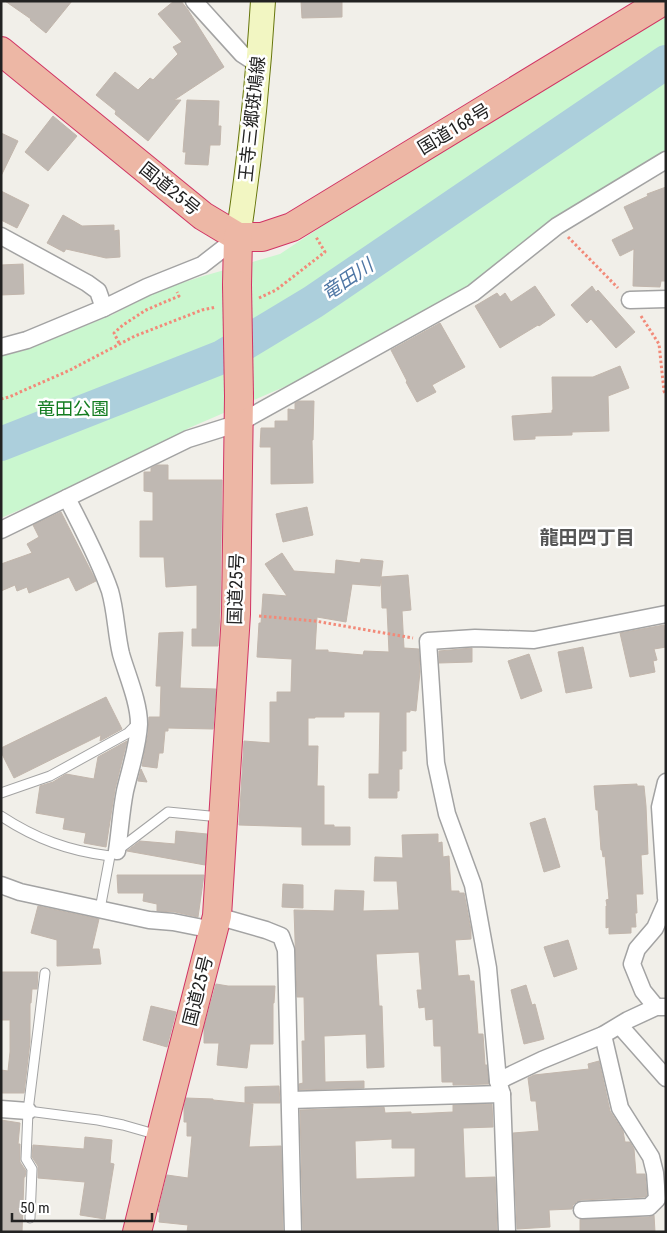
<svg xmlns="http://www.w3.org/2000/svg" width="667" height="1233" viewBox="0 0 667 1233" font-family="'Roboto Condensed','Noto Sans JP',sans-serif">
	<rect width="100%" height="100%" fill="#f1efe9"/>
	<path fill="#caf7cf" d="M666 12V150L542 227 467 287 366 345 307 377 189 428 105 473 1 518V356L23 351 112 315 160 290 200 277 280 254 399 175Z"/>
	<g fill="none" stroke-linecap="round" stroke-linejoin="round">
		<path stroke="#accfdc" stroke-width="34" d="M1 444 222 357 313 302 666 62"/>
	</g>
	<g fill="#bfb8b2" stroke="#c2b6ac" fill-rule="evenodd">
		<path d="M5 1H72L46 33 30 20 31 19Z"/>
		<path d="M174 1H181L188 10 224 67 174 100H181L148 141 115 114 116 111 96 95 115 72 138 90 150 78 153 80 178 54 173 47 182 42 158 14Z"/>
		<path d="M301 1H342V17L302 18Z"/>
		<path d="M187 100 219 101 218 126H221L220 145H210L208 165 185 164 186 152H183Z"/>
		<path d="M53 116 77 136 48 171 25 152Z"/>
		<path d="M1 133 18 141 1 176Z"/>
		<path d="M666 187V281H661L660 287 633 286 634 249 620 256 612 240 634 229 624 207 648 196 647 194Z"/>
		<path d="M1 191 29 205 17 228 1 220Z"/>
		<path d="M63 215 82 226 114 225V231L119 230 120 257 106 258 66 249 64 252 47 243Z"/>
		<path d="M23 264 24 294 1 295V265Z"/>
		<path d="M535 286 555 315 539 326 538 325 500 348 475 306 497 293 500 297 505 293 511 302Z"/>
		<path d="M592 286 596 292 598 290 635 332 616 348 591 319 587 323 571 305Z"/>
		<path d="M440 323 465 367 432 385 436 392 417 402 406 382 407 381 391 350Z"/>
		<path d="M620 366 629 388 608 396 609 431 572 432V435L535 436V439L514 440 512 416 552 413V410H553L552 377H593Z"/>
		<path d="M299 401H314L313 440H312L313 483 271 484V447H260L261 428H275V421H288V409L295 410V403Z"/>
		<path d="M157 465H168V480H222L220 613 218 646H192V629H197V585L166 587 164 557H140V521H153V492L144 491V472H151V468Z"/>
		<path d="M307 507 313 535 283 542 276 514Z"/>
		<path d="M61 512 96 581 76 591 69 577 29 593 27 587 17 591 15 585 1 591V564L32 553 27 544 39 537 33 525Z"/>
		<path d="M282 553 294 571 335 574 336 560 360 563 361 559 383 561 381 577 408 575 411 610 402 611 404 648 419 649 420 672 416 711 410 710V712H406V751H402V769H399V791H397V798H369V774H379L380 712H344V717H315V718H308V746H318L317 786H324V825H334V827H350V845H302V827L239 825 244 741 270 743V702H277V692H291L292 659 257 657 259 623H261L263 594 287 596 265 564ZM381 579 382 608H387L389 652 364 651 363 655 328 652V650H315L317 617 346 622 352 584 380 586Z"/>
		<path d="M664 625 666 647 654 649 657 660 653 661 655 672 630 677 620 633Z"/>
		<path d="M183 632 180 688 216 689 213 729 168 728V731H165L163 753H159L157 768 142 766 148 734 149 717H160L161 686H156L159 633Z"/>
		<path d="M583 647 592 688 566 693 558 652Z"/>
		<path d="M472 648V662L439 663V651Z"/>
		<path d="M529 654 542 691 521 699 508 661Z"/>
		<path d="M106 697 122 729 100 741 101 735 14 778 1 752V748Z"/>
		<path d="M127 741 115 789 106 847 84 843 86 833 63 829 65 818 36 813 40 786 53 782 66 774 94 779 98 757Z"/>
		<path d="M141 769 147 782 138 781Z"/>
		<path d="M637 784V786H644L646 806 648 854 641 855 643 894H636L637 913H635L636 927H631V933L609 934V927L606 928V906H607L606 900 609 899 605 856 603 857 602 850H601L598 810H596L594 786Z"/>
		<path d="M545 818 560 867 544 872 530 823Z"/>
		<path d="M176 831 207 834 205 865 127 851 140 841 175 844Z"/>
		<path d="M438 834V843L442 842 443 857 449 856 451 891H459V893H464L471 930V939L455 940 458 976 469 975 470 981H474L478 1034H483L485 1065H487L489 1084 453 1085V1082H442L441 1046H434L433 1019 426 1020 425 1007 419 1008 417 990H422L419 952 376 954 379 1006H382L384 1067 367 1068 366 1034 324 1036 325 1082 364 1081V1088L299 1090V1084L303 1083 302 1041H305L304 997H297L294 910 334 911 335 890 364 891 363 911 399 910 397 881H374L375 857 403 858 402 835Z"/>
		<path d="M117 875H204L198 917 175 912 157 911V904L143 901 144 893H118Z"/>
		<path d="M283 884 303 885V908L282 907Z"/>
		<path d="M38 906 99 919 92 949H99L101 964 57 966V940L31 933Z"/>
		<path d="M568 940 577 969 554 977 544 947Z"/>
		<path d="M1 972H38L37 989H32L31 1003H30V1042L24 1093H1V1070L8 1071 10 1052V1020H1Z"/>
		<path d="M216 984 228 986H275L274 1003H273V1044H250L247 1068 217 1065 219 1043H204V1028Z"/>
		<path d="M526 985 532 1005 535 1004 544 1039 524 1044 511 990Z"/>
		<path d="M151 1006 176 1012 167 1047 143 1040Z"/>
		<path d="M599 1061 610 1111 623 1131 625 1142H630L634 1149 636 1174H645L647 1195 645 1197 581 1200 576 1202 573 1205 572 1209 549 1210 550 1227 517 1229 513 1133 539 1131 536 1101H531L528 1078 534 1075 589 1069 588 1064Z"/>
		<path d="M279 1086 280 1103H246L253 1104 249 1147 281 1146 283 1232H187L188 1225 159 1222 160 1212H158L167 1175 188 1178 192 1136H187V1122H184V1107L186 1098 213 1099V1100L245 1103V1087Z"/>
		<path d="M492 1104 493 1127 463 1128 465 1178 495 1177 497 1232H303L300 1110 384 1107 385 1113 411 1112V1114L453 1112V1105ZM392 1139V1148H415V1177L356 1179 355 1141Z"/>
		<path d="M1 1120 20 1123 18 1144H20V1162L26 1171 25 1177H24L22 1232H1Z"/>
		<path d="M85 1137 112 1140 110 1163 114 1164 105 1219 80 1215 85 1182 38 1178V1166L32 1157 33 1145 84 1149Z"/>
		<path d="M654 1215 655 1232H580V1219L649 1217Z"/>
	</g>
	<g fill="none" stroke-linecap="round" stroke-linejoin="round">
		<defs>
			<g id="service">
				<path d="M1 793 50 776 128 733 138 723"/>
				<path d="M1 816C36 839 69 851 110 856"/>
				<path d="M100 909 110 856 168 812 220 817"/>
				<path d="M28 1111 98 1120 123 1125 158 1135"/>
				<path d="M30 1218 32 1169 26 1159 28 1111 45 973"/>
			</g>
			<g id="minor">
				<path d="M194 1 242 54 259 65"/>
				<path d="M1 236 87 283 98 291 104 308"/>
				<path d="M630 300 666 299"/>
				<path d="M1 347 27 340 104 308 147 287 202 265 238 237"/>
				<path d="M67 498C82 528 99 559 110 591 116 612 116 633 121 654 127 675 139 702 139 724 138 747 130 769 125 791 121 811 120 831 117 851"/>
				<path d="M1 530 188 439 239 423 473 293 557 226 666 160"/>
				<path d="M666 782 660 807 666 898"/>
				<path d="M1 885 20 892 149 920 173 922 213 930"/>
				<path d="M217 916 266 930 281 936 286 950 293 1232"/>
				<path d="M656 1007 643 991 632 964 637 949 655 928 666 903"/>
				<path d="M620 1026 666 1078"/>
				<path d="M498 1081 542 1060 603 1035 628 1020 656 1007H666"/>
				<path d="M290 1100 502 1094"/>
				<path d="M1 1109 28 1111"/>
				<path d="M582 1210 649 1207 657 1199 655 1173 651 1157 620 1108 603 1035"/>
				<path d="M507 1232 502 1094 498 1081 488 968 473 885 447 814 436 763 428 641 475 638 534 640 666 614"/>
			</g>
			<path id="secondary" d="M238 237C250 159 258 80 263 1"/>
			<g id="trunk">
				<path d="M1 51 203 216 238 237"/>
				<path d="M238 237H262L292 227 663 1"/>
				<path d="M237 285 238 237"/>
				<path d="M137 1232 165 1119 217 916 236 614 239 396"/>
			</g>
		</defs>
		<use href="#service" stroke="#a3a3a3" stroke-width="11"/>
		<use href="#minor" stroke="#a3a3a3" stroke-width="19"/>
		<use href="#secondary" stroke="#66750c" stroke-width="26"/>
		<use href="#trunk" stroke="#d13464" stroke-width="30"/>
		<g stroke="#f28a79" stroke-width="3" stroke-dasharray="2.5 2.5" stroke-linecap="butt">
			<path d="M568 237 618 288"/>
			<path d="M259 298 276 290 325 252 316 237"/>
			<path d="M641 316 659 344 664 391 666 395"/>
			<path d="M119 343 114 333 123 325 146 310 179 296 177 292"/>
			<path d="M1 399 9 397 70 370 135 336 202 310 216 307"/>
			<path d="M259 616 315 621 413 638"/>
		</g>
		<use href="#service" stroke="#fff" stroke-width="9"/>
		<use href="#minor" stroke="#fff" stroke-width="16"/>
		<use href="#secondary" stroke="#f2f6c2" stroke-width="24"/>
		<use href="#trunk" stroke="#edb7a5" stroke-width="28"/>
		<defs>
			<path id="trunk-bridge" d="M237 285 239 396"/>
		</defs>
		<use href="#trunk-bridge" stroke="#d13464" stroke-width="30" stroke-linecap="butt"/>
		<use href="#trunk-bridge" stroke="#edb7a5" stroke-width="28"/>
	</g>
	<g text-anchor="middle" stroke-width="5" stroke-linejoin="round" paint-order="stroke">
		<g font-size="18" fill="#222" stroke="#fff">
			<text transform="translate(252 119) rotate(-84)" y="6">王寺三郷斑鳩線</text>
			<text transform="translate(454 129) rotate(-31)" y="6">国道168号</text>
			<text transform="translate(170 189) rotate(39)" y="6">国道25号</text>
			<text transform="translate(236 589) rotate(-88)" y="6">国道25号</text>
			<text transform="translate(198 991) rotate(-76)" y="6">国道25号</text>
		</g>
		<g font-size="18" fill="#137c20" stroke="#fff">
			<text x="73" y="415">竜田公園</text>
		</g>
		<g font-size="19" font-style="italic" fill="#4f77a5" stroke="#fff">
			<text transform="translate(347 279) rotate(-34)" y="7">竜田川</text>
		</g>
		<g font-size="19" font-weight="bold" fill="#555" stroke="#fff">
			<text x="587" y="544">龍田四丁目</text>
		</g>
	</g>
	<rect width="667" height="1233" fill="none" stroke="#222222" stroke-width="5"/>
	<path d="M12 1213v8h140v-8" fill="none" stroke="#222222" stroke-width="2.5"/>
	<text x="20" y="1213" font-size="15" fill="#222222" stroke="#ffffff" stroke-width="4" paint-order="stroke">50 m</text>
</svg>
